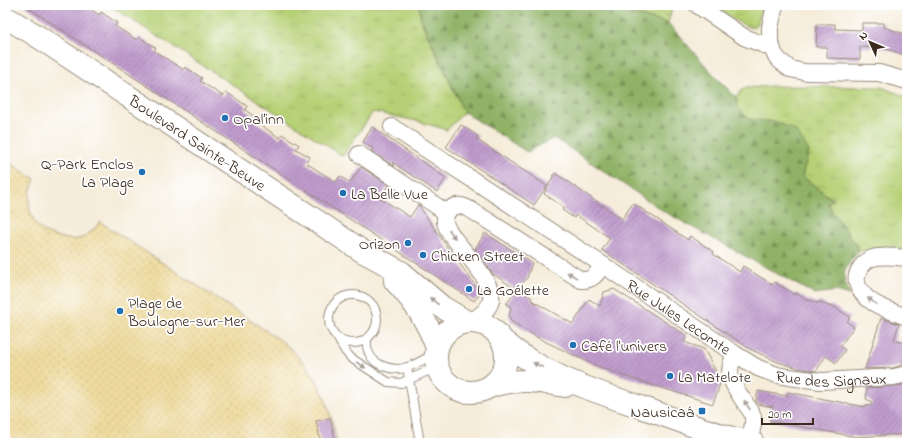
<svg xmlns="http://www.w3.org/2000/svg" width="912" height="448" viewBox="0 0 912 448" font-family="'Indie Flower',sans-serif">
	<defs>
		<pattern id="grass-tufts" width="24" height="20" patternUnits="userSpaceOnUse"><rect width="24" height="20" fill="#b6d075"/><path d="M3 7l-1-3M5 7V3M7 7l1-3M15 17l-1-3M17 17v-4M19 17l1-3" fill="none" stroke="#9db365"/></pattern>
		<pattern id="forest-firs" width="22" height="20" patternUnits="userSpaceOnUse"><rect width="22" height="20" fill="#90b266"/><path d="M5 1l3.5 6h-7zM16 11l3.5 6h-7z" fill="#779153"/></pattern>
		<pattern id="sand-dots" width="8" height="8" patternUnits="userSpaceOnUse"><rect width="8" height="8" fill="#eeda9e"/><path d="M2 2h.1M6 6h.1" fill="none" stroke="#cdbb88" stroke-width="1.8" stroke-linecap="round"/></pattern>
		<pattern id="building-hatch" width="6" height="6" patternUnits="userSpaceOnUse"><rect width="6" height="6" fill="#c09ccd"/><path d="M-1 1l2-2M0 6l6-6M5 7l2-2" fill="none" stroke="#9d7fa6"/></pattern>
	</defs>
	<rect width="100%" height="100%" fill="#fff"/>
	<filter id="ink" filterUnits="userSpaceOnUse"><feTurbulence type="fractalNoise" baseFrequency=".025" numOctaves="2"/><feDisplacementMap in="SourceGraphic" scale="8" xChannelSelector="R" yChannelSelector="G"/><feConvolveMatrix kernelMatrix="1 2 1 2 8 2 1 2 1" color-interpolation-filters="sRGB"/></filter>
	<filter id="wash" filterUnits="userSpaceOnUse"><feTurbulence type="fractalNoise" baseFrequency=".012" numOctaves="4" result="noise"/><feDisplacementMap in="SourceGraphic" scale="16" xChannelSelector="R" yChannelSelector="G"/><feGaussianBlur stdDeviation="0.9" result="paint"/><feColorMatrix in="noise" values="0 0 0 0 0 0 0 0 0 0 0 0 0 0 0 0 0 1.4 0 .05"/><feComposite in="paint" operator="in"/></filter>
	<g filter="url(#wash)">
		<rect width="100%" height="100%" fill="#f5ecd9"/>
		<g fill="url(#grass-tufts)" stroke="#787d4a">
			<path d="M109 5H419L421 21 464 112 447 130 417 121 373 112 343 156Z"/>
			<path d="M595 5H673L668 23Z"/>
			<path d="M712 5H762L758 24 751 28 736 21Z"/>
			<path d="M772 86 881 87 907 97V250L885 248 859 251 857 246 832 211 828 202 832 199 802 176 809 151 777 122 749 119 738 108 736 97 744 88Z"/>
		</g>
		<path fill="url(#forest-firs)" stroke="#666e42" d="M419 5H595L668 23 713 74 736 97 738 108 749 119 777 122 796 131 809 151 802 176 833 200 828 203 832 211 857 246 859 251C843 271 840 270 850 295L836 291 814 294 665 212 554 138 527 152 464 112 421 20Z"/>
		<path fill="url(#sand-dots)" stroke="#94825e" d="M5 160 35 179C22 205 31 234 62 238 67 239 73 240 78 239 87 237 94 229 100 222L280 340C317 370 328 397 337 443H5Z"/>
		<g id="blocks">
			<g fill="url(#building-hatch)">
				<path d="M24 5H84L99 15 101 12 117 23 115 26 137 40 139 37 156 48 154 51 184 70 185 67 202 78 200 81 223 96 226 92 247 106 245 110 258 119 256 122 280 138 282 134 299 145 296 149 310 157 306 163 336 182 340 176 350 183 361 167 389 185 380 198 410 217 418 205 420 207 443 241 481 293 474 301Z"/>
				<path d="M862 23H884V27L907 35V56L884 48 860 47V59L827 58V47H816L817 24H835V29L862 30Z"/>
				<path d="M461 125 478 136 476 139 547 186 534 205 446 147Z"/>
				<path d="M372 127 446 178 437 192 392 162 395 167 371 151 373 149 363 142Z"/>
				<path d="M555 173 622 219 633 203 688 240 690 236 714 252 713 254 740 272 743 266 773 285 775 282 795 295 796 293 809 301 810 300 816 303 821 302 830 307 831 305 850 317 847 322 854 327 840 346 845 350 836 363 826 356 816 371 798 368 778 362 750 349 602 250 610 238 576 215 574 218 562 210 564 207 544 194Z"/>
				<path d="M485 233 532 263 527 278 518 289 532 298 531 300 573 324 589 299 600 306 604 292 614 289 687 336 684 342 704 349 721 381 713 404 624 376 592 364 540 339 512 322 509 316 511 307 506 304 517 290 493 274 475 249Z"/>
				<path d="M881 318 899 324 894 340 907 344 902 365 893 368 865 369Z"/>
				<path d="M902 385H907V434L857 437 770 421 773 407 758 404 756 401 758 391 787 396 788 392 865 407V405L871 406 872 402 866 399 867 388Z"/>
				<path d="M330 418 336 443H321L316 421Z"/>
			</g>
		</g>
	</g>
	<g filter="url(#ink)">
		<use href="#blocks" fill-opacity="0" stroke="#988b7c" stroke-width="1"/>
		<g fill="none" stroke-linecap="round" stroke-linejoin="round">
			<defs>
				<g id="service">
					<circle cx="353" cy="319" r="24"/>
					<path d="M337 337 345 351 351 358 388 382 401 383 428 371 432 373 445 380"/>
					<path d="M367 338C367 343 366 348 369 353 374 366 393 371 405 368 416 365 426 358 436 353"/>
					<path d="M407 367 420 443"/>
				</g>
				<g id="minor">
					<path d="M697 5 744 37 772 48"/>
					<path d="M775 5 770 28V42L775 55 779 60 790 69 805 72 879 73 907 81"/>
					<path id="s1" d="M392 127 603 265 735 354 758 368 777 375 788 377 821 381 894 377 907 374"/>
					<path d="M359 154 447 213"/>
					<path d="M907 258C896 257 883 255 873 258 868 259 864 263 861 267 852 279 858 290 868 299 879 308 894 312 907 317"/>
					<path d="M472 321C481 315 493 307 491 295 489 278 467 255 456 241 452 235 446 229 445 222 444 216 448 210 453 207 460 204 465 207 471 210L581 280C593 281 597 273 603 265"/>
					<path d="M735 354C724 376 733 384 745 403 748 407 752 412 753 417 754 426 751 434 748 442"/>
				</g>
				<g id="primary">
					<path id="s2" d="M5 17 34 34 362 251 401 272 442 307 467 322"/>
					<path d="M395 281C414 301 428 322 437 348"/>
					<circle cx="471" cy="357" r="35"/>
					<path d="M502 340C544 377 601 393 652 411 685 423 719 436 753 443"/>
					<path d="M491 386C520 378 536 381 565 386"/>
				</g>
			</defs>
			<use href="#service" stroke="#988b7c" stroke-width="10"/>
			<use href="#minor" stroke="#988b7c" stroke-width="18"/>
			<use href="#primary" stroke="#988b7c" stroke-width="24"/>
			<use href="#service" stroke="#fff" stroke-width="8"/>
			<use href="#minor" stroke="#fff" stroke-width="16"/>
			<use href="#primary" stroke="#fff" stroke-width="22"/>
		</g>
		<defs><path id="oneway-solid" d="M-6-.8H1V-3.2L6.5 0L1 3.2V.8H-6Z"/></defs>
		<g fill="#a79f9a">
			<use href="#oneway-solid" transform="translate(452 234) rotate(55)"/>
			<use href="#oneway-solid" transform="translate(572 275) rotate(-149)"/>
			<use href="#oneway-solid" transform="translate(434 301) rotate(-140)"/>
			<use href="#oneway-solid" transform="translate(872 301) rotate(-144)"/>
			<use href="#oneway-solid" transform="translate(361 365) rotate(32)"/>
			<use href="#oneway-solid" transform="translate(538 365) rotate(-154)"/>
			<use href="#oneway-solid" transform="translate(747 405) rotate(-123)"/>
		</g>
	</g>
	<g fill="#1f6fb2" stroke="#fff" stroke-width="1.5">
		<circle cx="225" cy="118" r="4"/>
		<circle cx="142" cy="172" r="4"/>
		<circle cx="343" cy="193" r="4"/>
		<circle cx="408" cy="243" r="4"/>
		<circle cx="423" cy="255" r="4"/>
		<circle cx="469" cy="289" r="4"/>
		<circle cx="120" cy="311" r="4"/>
		<circle cx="573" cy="345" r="4"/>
		<circle cx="670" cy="376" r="4"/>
		<rect x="698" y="407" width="8" height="8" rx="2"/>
	</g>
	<g text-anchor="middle" stroke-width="3.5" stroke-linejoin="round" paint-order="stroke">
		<g font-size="16" fill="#3b2a1e" stroke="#fff" text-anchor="start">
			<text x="233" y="124">Opal’inn</text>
			<text x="134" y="169" text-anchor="end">Q-Park Enclos<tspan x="134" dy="18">La Plage</tspan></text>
			<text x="351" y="199">La Belle Vue</text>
			<text x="400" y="249" text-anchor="end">Orizon</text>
			<text x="431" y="261">Chicken Street</text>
			<text x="477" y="295">La Goélette</text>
			<text x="128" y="308">Plage de<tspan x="128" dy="18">Boulogne-sur-Mer</tspan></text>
			<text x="581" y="351">Café l'univers</text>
			<text x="678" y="382">La Matelote</text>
			<text x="694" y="417" text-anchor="end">Nausicaá</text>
		</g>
		<g font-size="16" fill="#3b2a1e" stroke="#fff">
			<text dy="6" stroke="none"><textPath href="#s2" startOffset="230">Boulevard Sainte-Beuve</textPath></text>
			<text dy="6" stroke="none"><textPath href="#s1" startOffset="344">Rue Jules Lecomte</textPath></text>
			<text dy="6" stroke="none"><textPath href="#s1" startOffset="513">Rue des Signaux</textPath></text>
		</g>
	</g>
	<rect width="912" height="448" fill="none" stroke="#fff" stroke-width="20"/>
	<g transform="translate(870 42) rotate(314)" stroke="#ffffff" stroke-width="3" paint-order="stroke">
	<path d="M0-3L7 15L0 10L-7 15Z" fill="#3b2a1e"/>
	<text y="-6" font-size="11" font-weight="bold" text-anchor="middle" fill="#3b2a1e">N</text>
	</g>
	<path d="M762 418v6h51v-6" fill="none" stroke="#3b2a1e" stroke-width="2"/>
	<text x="768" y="418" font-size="12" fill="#3b2a1e" stroke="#ffffff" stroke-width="3" paint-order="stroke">20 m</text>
</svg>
